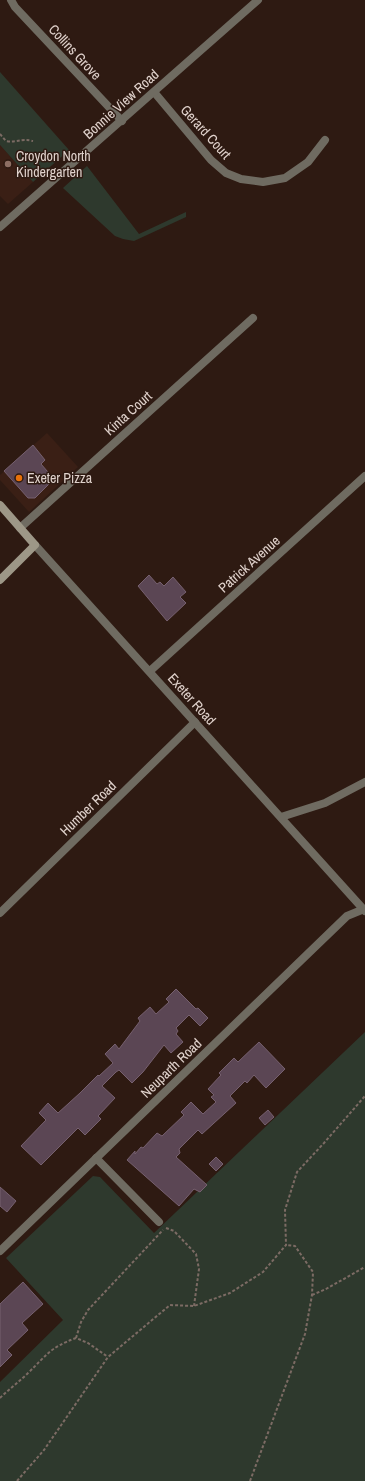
<svg xmlns="http://www.w3.org/2000/svg" width="365" height="1481" viewBox="0 0 365 1481" font-family="'Archivo Narrow',sans-serif">
	<rect width="100%" height="100%" fill="#2e1a12"/>
	<g fill="#3a1f15">
		<path d="M0 145 33 182 8 204 0 196Z"/>
		<path d="M47 433 78 467 29 512 0 480V475Z"/>
	</g>
	<g fill="#2e392d">
		<path d="M0 72 69 150 33 182 0 145Z"/>
		<path d="M87 166 139 234 186 212V217L134 241 123 239 115 236 63 188Z"/>
		<path d="M365 1032V1481H0V1382L63 1320 6 1258 93 1176 100 1177 154 1233Z"/>
	</g>
	<g fill="#5b4654" stroke="#76606f">
		<path d="M33 445 45 460 41 464 54 479 35 498H28L4 471Z"/>
		<path d="M149 575 157 584 160 582 164 586 173 577 186 592 180 597 186 603 167 621 138 586Z"/>
		<path d="M176 989 196 1009 198 1008 208 1018 200 1026 189 1015 176 1028 178 1031 176 1034 183 1042 171 1053 164 1045 143 1072 132 1083 119 1070 116 1072 102 1086 115 1098 98 1116 101 1119 85 1135 78 1128 41 1165 21 1146 46 1120 39 1113 48 1103 58 1113 80 1093 98 1075 99 1076 113 1063 105 1054 115 1044 119 1049 140 1021 138 1018 150 1007 156 1014 169 1002 166 999Z"/>
		<path d="M259 1042 285 1069 266 1088 254 1075 247 1083 245 1081 230 1096 236 1103 202 1134 198 1130 179 1149 180 1153 176 1157 207 1185 200 1192 194 1189 179 1206 127 1160 135 1151V1154L141 1147 143 1148 157 1133 162 1136 184 1115 181 1112 191 1102 203 1114 216 1102 211 1097 214 1095 208 1089 221 1075 219 1073 234 1058 238 1062Z"/>
		<path d="M268 1110 274 1117 265 1125 259 1118Z"/>
		<path d="M216 1157 223 1164 216 1171 209 1164Z"/>
		<path d="M0 1187 16 1201 7 1212 0 1206Z"/>
		<path d="M23 1282 43 1304 22 1323 28 1330 7 1350 12 1355 0 1367V1304Z"/>
	</g>
	<g fill="none" stroke-linecap="round" stroke-linejoin="round">
		<g stroke="#7c6b64" stroke-width="2" stroke-dasharray="3 2" stroke-linecap="butt">
			<path d="M0 134 6 141C17 143 21 138 33 141"/>
			<path d="M166 1228 174 1231 196 1254 199 1269 194 1306"/>
			<path d="M312 1295 326 1289 365 1267"/>
			<path d="M76 1338 81 1322 88 1310 163 1230"/>
			<path d="M0 1398C9 1389 19 1382 28 1373 47 1355 49 1348 76 1338L88 1343 108 1357"/>
			<path d="M17 1481 44 1450 108 1357 170 1305 194 1306 230 1293 263 1272 286 1245 285 1210 297 1172 324 1143 365 1096"/>
			<path d="M250 1481 305 1334 312 1295 313 1272 295 1246 286 1245"/>
		</g>
		<g stroke="#6f6b61" stroke-width="8">
			<path d="M11 0 15 7 122 121"/>
			<path d="M154 92 211 160 226 173 241 179 263 182 285 178 308 162 325 140"/>
			<path d="M0 227 258 0"/>
			<path d="M20 528 253 318"/>
			<path d="M35 545 365 911"/>
			<path d="M150 671 365 476"/>
			<path d="M281 817 325 803 365 782"/>
			<path d="M0 913 195 722"/>
			<path d="M96 1158 159 1222"/>
			<path d="M0 1251 347 916 364 909"/>
		</g>
		<path stroke="#9d9787" stroke-width="8" d="M0 505 35 545 0 580"/>
	</g>
	<circle fill="#8d6e63" stroke="#2e1a12" stroke-width="1.5" cx="8" cy="164" r="4"/>
	<circle fill="#e8710a" stroke="#2e1a12" stroke-width="1.5" cx="19" cy="478" r="4"/>
	<g text-anchor="middle" stroke-width="3" stroke-linejoin="round" paint-order="stroke">
		<g font-size="14" fill="#e0d2cc" stroke="#2e1a12">
			<text transform="translate(75 52) rotate(47)" y="5">Collins Grove</text>
			<text transform="translate(121 104) rotate(-42)" y="5">Bonnie View Road</text>
			<text transform="translate(206 132) rotate(48)" y="5">Gerard Court</text>
			<text transform="translate(128 413) rotate(-42)" y="5">Kinta Court</text>
			<text transform="translate(249 564) rotate(-42)" y="5">Patrick Avenue</text>
			<text transform="translate(192 699) rotate(48)" y="5">Exeter Road</text>
			<text transform="translate(88 808) rotate(-44)" y="5">Humber Road</text>
			<text transform="translate(171 1068) rotate(-44)" y="5">Neuparth Road</text>
		</g>
		<g font-size="14" fill="#e0d2cc" stroke="#2e1a12" text-anchor="start">
			<text x="16" y="161">Croydon North<tspan x="16" dy="16">Kindergarten</tspan></text>
			<text x="27" y="483">Exeter Pizza</text>
		</g>
	</g>
</svg>
